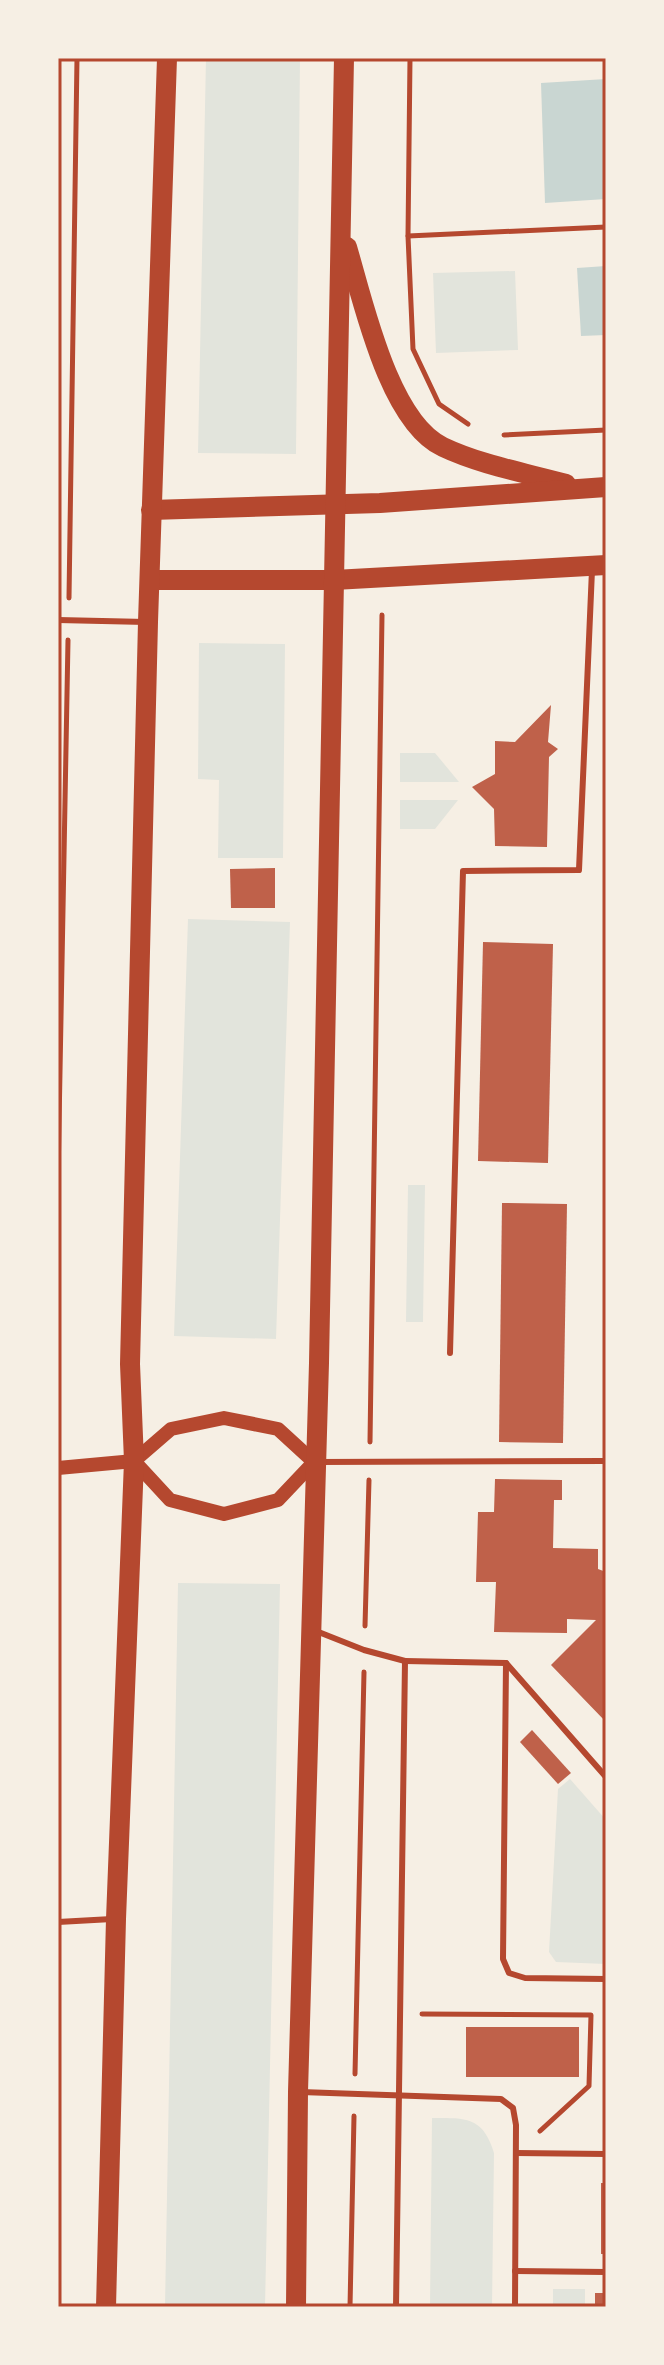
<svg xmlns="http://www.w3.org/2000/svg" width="664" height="2365" viewBox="0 0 664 2365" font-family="Overpass,sans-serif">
	<rect width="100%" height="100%" fill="#f6efe4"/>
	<g fill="#e2e4dc">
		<path d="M206 58H300L296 454 198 453Z"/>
		<path d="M515 271 518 350 436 353 433 273Z"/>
		<path d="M199 643 285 644 283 858H218L219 780 198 779Z"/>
		<path d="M400 753H435L459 782H400Z"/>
		<path d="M400 800H458L435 829H400Z"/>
		<path d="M188 919 290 922 276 1339 174 1336Z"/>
		<path d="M408 1185H425L423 1322H406Z"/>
		<path d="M178 1583 280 1584 265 2307H165Z"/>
		<path d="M570 1779 606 1820V1964L556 1962 549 1952 558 1789Z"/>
		<path d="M432 2118C465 2118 483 2116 494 2153L492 2307H430Z"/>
		<rect x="553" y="2289" width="32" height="18"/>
	</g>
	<g fill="#c9d6d2">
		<path d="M606 79V199L545 203 541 83Z"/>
		<path d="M606 266V335L581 336 577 268Z"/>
	</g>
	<g fill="#bf614a">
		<path d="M551 705 548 742 558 749 549 757 547 847 495 846 494 809 472 787 495 774V741L515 742Z"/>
		<path d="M275 868V908H231L230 869Z"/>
		<path d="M483 942 553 944 548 1163 478 1161Z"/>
		<path d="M502 1203 567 1204 563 1443 499 1442Z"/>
		<path d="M495 1479 562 1480V1500H554L553 1548 598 1549V1569L606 1572V1722L551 1665 596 1620 567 1619V1633L494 1632 496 1582H476L478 1512H494Z"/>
		<path d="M532 1730 571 1773 558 1784 520 1742Z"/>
		<rect x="466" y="2027" width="113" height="50"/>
		<rect x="601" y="2183" width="5" height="71"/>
		<rect x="595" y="2293" width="11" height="14"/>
	</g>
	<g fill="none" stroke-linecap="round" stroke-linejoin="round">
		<g stroke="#b5482f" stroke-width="5">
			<path d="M410 58 408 236 413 349 439 404 468 424"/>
			<path d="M408 236 606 227"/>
			<path d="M504 435 606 430"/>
			<path d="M69 598 77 58"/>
			<path d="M58 1179 68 640"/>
			<path d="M370 1442 382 615"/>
			<path d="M365 1626 369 1480"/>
			<path d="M422 2014 591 2015 589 2086 540 2131"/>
			<path d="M355 2074 364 1672"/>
			<path d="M350 2307 354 2116"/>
		</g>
		<g stroke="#b5482f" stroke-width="6">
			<path d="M58 620 146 622"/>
			<path d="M450 1353 463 871 579 870 592 570"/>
			<path d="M318 1462 606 1461"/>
			<path d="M316 1631 364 1650 405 1661 396 2307"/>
			<path d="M405 1661 506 1663 606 1777"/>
			<path d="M506 1663 503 1959 509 1973 525 1978 606 1979"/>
			<path d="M58 1922 112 1919"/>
			<path d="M301 2092 501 2099 513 2108 516 2125 515 2307"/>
			<path d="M516 2153 606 2154"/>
			<path d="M515 2271 606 2272"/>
		</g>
		<g stroke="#b5482f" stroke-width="14">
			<path d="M224 1418 278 1429 314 1462 278 1500 224 1514 170 1500 134 1461 171 1429Z"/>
			<path d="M58 1468 134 1461"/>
		</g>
		<g stroke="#b5482f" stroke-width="20">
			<path d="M347 247C363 301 389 422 443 447 481 465 526 473 566 484"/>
			<path d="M151 510 380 503 606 487"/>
			<path d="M150 580H334L606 565"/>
			<path d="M106 2307 116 1919 134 1461 130 1364 148 622 167 58"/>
			<path d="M296 2307 298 2092 319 1363 344 58"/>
		</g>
	</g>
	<rect width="664" height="2365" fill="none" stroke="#f6efe4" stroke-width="120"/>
	<rect x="60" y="60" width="544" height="2245" fill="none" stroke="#b5482f" stroke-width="3"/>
</svg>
